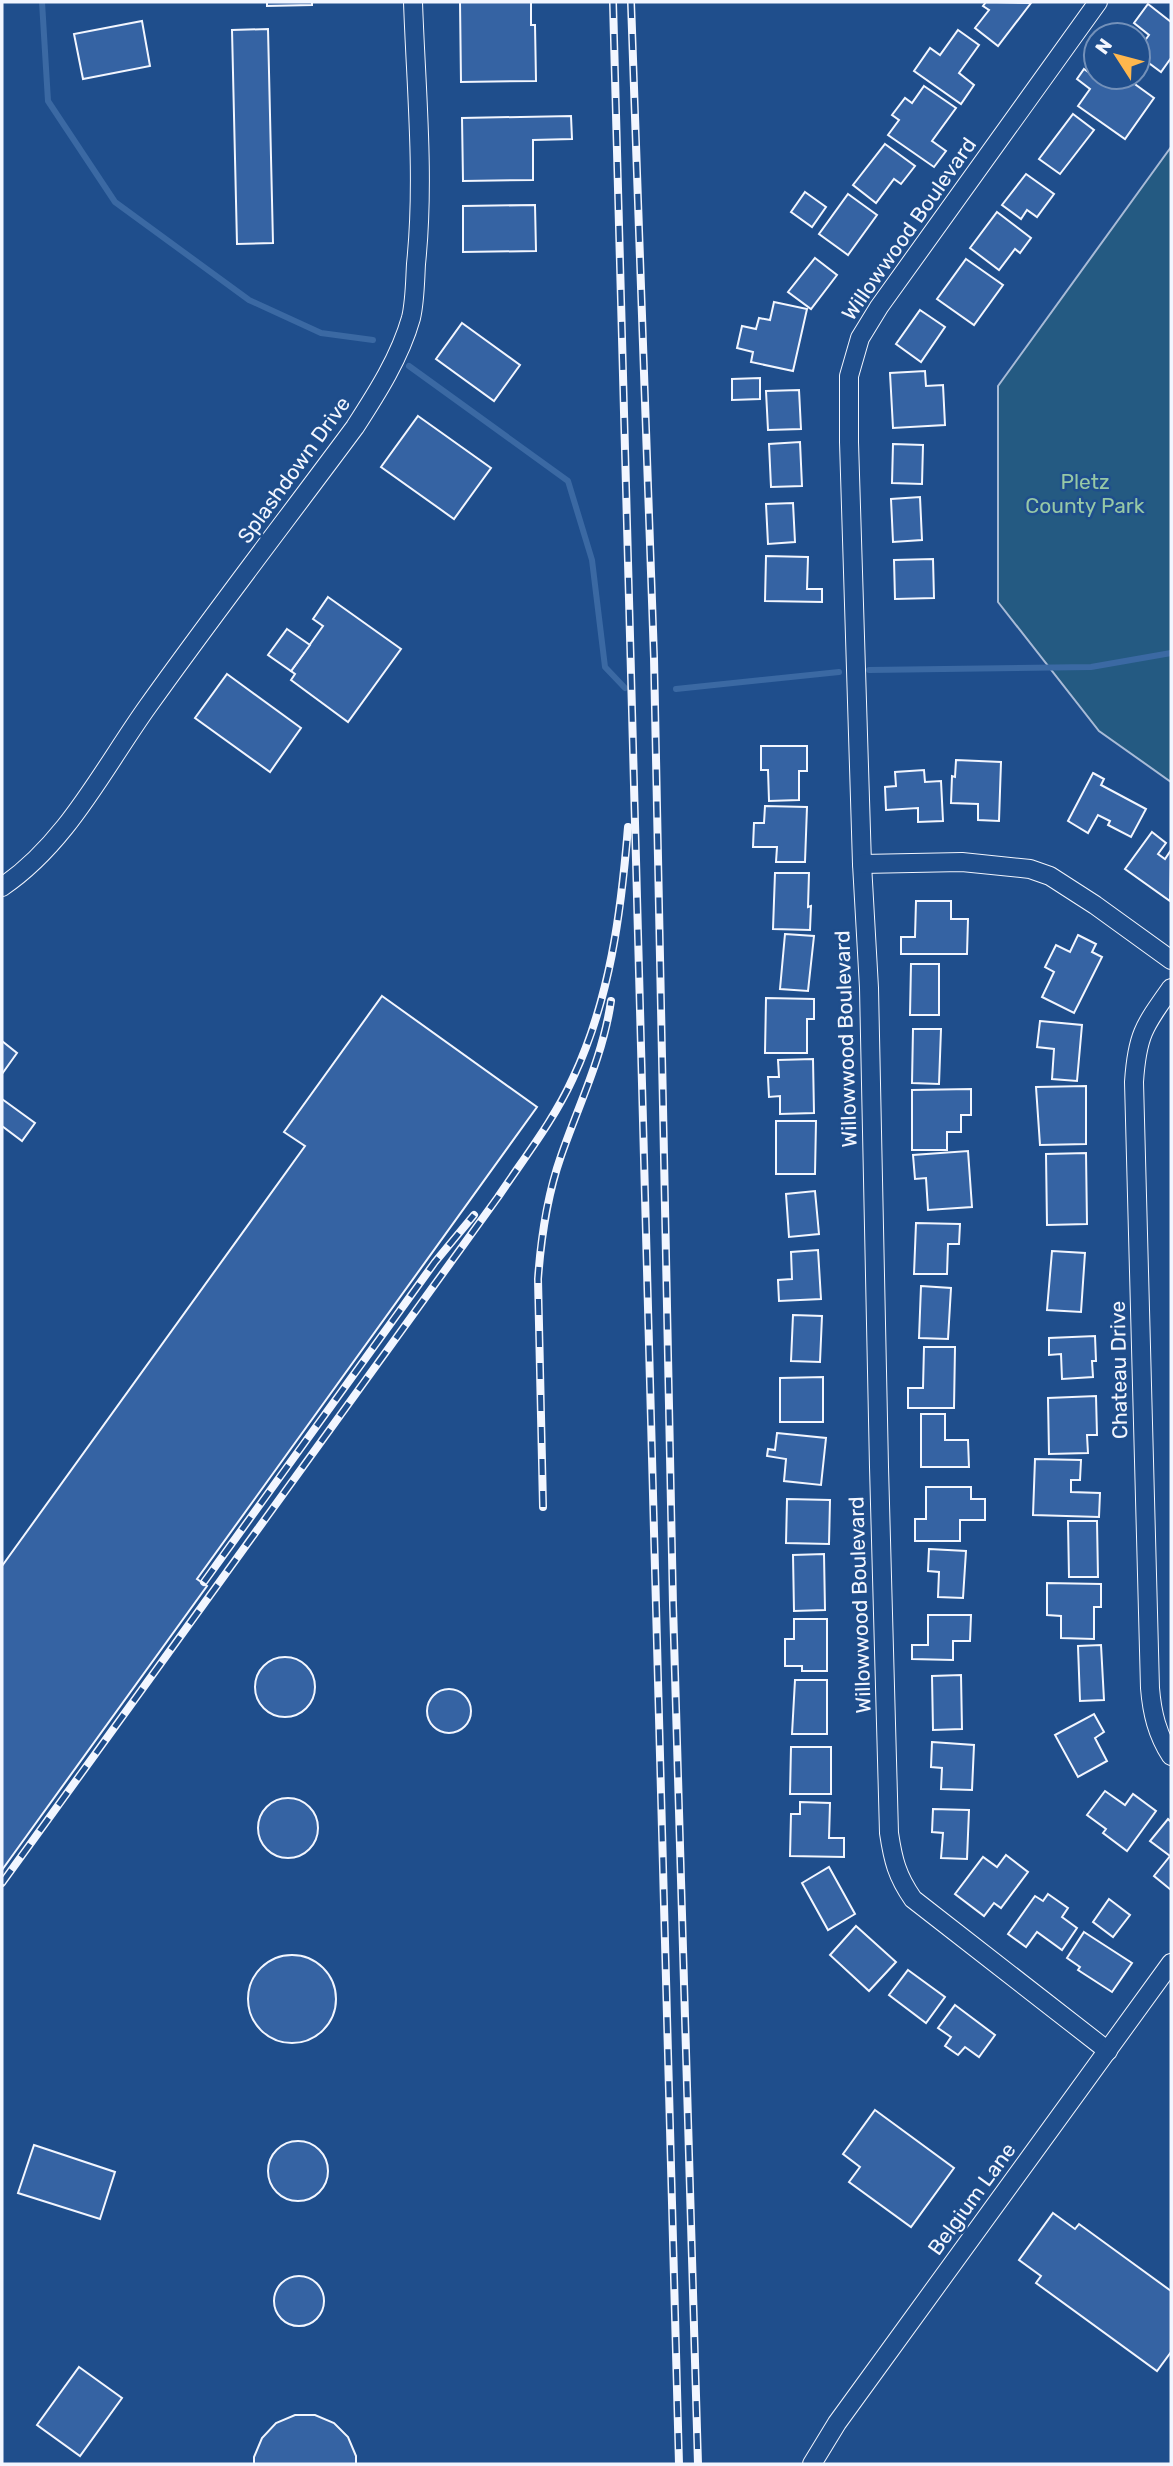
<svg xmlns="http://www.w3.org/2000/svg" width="1173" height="2466" viewBox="0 0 1173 2466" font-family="Rubik,sans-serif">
	<rect width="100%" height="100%" fill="#1f4e8c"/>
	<path fill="#245a82" stroke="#a8bbd7" stroke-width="2" d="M1171 147V782L1099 731 998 602V386Z"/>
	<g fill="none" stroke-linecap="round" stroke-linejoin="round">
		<g stroke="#3b69a3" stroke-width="6">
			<path d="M42 2 48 101 115 202 249 300 321 333 373 340"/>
			<path d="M409 366 568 481 592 560 605 667 625 688"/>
			<path d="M869 670 1091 667 1171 653"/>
			<path d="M676 689 839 672"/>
		</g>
	</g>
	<g fill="#3563a3" stroke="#f2f6ff" stroke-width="2">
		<path d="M267 2H312V5L267 6Z"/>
		<path d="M460 2H531V25H535L536 81 461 82Z"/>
		<path d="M986 2 1031 3 998 46 975 28 989 10 983 6Z"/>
		<path d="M1148 4 1171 22V58L1161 72 1138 55V50L1149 35 1134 23Z"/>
		<path d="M142 21 150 66 83 79 74 34Z"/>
		<path d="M268 29 273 243 237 244 232 30Z"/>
		<path d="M958 30 979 45 959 73 974 85 961 104 914 71 930 48 940 55Z"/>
		<path d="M1084 69 1098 79 1100 77H1125L1154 98 1125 139 1078 106 1090 89 1077 79Z"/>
		<path d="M924 86 956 108 932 141 946 151 934 167 888 135 899 120 892 115 905 98 912 103Z"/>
		<path d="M1073 114 1094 130 1060 174 1039 159Z"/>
		<path d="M571 116 572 139 533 140V180L463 181 462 118Z"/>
		<path d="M885 144 915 166 901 184 894 179 876 203 853 185Z"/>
		<path d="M1026 174 1054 194 1037 217 1027 210 1021 219 1002 205Z"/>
		<path d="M805 192 826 207 812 227 791 212Z"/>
		<path d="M848 194 877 215 848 255 819 234Z"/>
		<path d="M535 205 536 251 463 252V206Z"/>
		<path d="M997 212 1031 238 1020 253 1015 249 999 270 970 248Z"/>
		<path d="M815 258 837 275 811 309 788 292Z"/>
		<path d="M966 259 1003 285 974 325 937 299Z"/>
		<path d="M774 302 807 309 793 371 751 362 753 352 737 348 742 326 756 329 759 318 770 320Z"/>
		<path d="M920 310 945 327 921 362 896 344Z"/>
		<path d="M462 323 520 365 494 401 436 359Z"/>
		<path d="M925 371 926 386 943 385 945 425 893 428 890 373Z"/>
		<path d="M760 378V399L732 400V379Z"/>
		<path d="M799 390 801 429 768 430 766 391Z"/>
		<path d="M418 416 491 468 454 519 381 467Z"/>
		<path d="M800 442 802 486 771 487 769 444Z"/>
		<path d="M893 444 923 445 922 484 892 483Z"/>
		<path d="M920 497 922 540 893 542 891 499Z"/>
		<path d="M793 503 795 542 768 544 766 504Z"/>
		<path d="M766 556 808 557 807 589H822V602L765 601Z"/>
		<path d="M933 559 934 598 895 599 894 560Z"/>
		<path d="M328 597 401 649 348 722 291 680 295 674 291 671 323 626 313 619Z"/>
		<path d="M287 629 310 645 291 671 268 655Z"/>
		<path d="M227 674 301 728 270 772 195 718Z"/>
		<path d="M761 746H807V771H799V800L769 801 768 770H761Z"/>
		<path d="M956 760 1001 762 999 821 978 820V804L951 803 952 776 955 777Z"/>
		<path d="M924 770 925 782 941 781 943 821 918 822V808L886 810 885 787 896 786 895 772Z"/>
		<path d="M1093 773 1104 779 1101 785 1146 809 1131 837 1108 825 1110 821 1098 815 1088 833 1068 821Z"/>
		<path d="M765 806 807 807 805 862H776L777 847H753L754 823H764Z"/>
		<path d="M1152 832 1166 843 1158 854 1165 859 1171 850 1170 901 1125 869Z"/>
		<path d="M775 873H809L808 907 811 906 810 930 773 929Z"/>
		<path d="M916 901H951V919H968L967 954H901V937H915Z"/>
		<path d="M785 934 814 936 808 991 780 989Z"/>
		<path d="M1078 935 1096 944 1092 952 1102 957 1074 1013 1042 997 1054 972 1045 967 1056 945 1070 952Z"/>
		<path d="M911 964H939V1015H910Z"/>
		<path d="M382 996 537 1107 197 1579 207 1586 2 1870V1566L305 1146 284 1132Z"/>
		<path d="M766 998 814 999V1019H807V1053H765Z"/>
		<path d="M1040 1021 1082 1025 1077 1081 1052 1079 1054 1049 1037 1047Z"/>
		<path d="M913 1029H941L939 1084 912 1083Z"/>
		<path d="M2 1041 17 1053 2 1074Z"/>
		<path d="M813 1059 814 1113 780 1114V1096L769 1097 768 1077H779L778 1060Z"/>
		<path d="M1086 1086V1144L1040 1145 1036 1087Z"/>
		<path d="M971 1089V1115H961V1132H947V1150H912V1090Z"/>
		<path d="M2 1099 35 1123 22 1141 2 1126Z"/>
		<path d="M776 1121H816L815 1174H776Z"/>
		<path d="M968 1151 972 1207 928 1210 926 1178 915 1179 913 1155Z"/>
		<path d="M1086 1153 1087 1224 1047 1225 1046 1154Z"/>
		<path d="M815 1191 819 1234 789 1237 786 1194Z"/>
		<path d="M916 1223 960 1224 959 1244H948L947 1274H914Z"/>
		<path d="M818 1250 821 1299 779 1301 778 1280 792 1279 791 1252Z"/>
		<path d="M1052 1251 1085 1253 1081 1312 1047 1310Z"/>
		<path d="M921 1286 951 1288 948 1339 919 1338Z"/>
		<path d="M793 1315 822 1316 820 1362 791 1361Z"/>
		<path d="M1095 1336 1096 1361H1092L1093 1377 1062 1379 1061 1354 1049 1355V1338Z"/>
		<path d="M924 1347H955L954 1408H908V1388H923Z"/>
		<path d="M823 1377V1422H780V1378Z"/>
		<path d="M1096 1396 1097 1435H1087L1088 1453 1049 1454 1048 1398Z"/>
		<path d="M921 1414H945V1440H968L969 1467H921Z"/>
		<path d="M777 1433 826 1438 821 1485 784 1481 786 1459 767 1456 768 1449 775 1450Z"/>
		<path d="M1035 1459 1081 1460 1080 1480H1071V1492L1100 1493 1099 1517 1033 1515Z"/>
		<path d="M926 1487H971V1499H985V1520H960V1541H915V1519H926Z"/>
		<path d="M787 1499 830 1500 829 1544 786 1543Z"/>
		<path d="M1068 1521H1097L1098 1577H1069Z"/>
		<path d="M929 1549 966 1551 963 1598 938 1597 939 1572 928 1571Z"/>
		<path d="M824 1554 825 1610 794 1611 793 1555Z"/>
		<path d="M1047 1583 1101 1584V1607H1094V1639L1061 1638V1616L1047 1615Z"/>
		<path d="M928 1615H971L970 1641H953V1660L912 1659V1645H928Z"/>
		<path d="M794 1619H827V1671H802V1666H785V1639H794Z"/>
		<path d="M1101 1645 1104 1700 1080 1701 1078 1646Z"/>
		<circle cx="285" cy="1687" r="30"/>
		<path d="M961 1675 962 1729 933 1730 932 1676Z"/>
		<path d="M795 1680H827V1734H792Z"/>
		<circle cx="449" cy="1711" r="22"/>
		<path d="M1094 1714 1104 1732 1095 1738 1107 1761 1078 1777 1055 1735Z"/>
		<path d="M932 1742 974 1745 972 1790 941 1789 942 1768 931 1767Z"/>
		<path d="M791 1747H831V1794H790Z"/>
		<path d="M1105 1791 1125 1805 1133 1794 1156 1811 1127 1851 1103 1833 1106 1829 1087 1815Z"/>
		<circle cx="288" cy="1828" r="30"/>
		<path d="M800 1802 830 1803 829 1838H844V1857L790 1856 791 1814H800Z"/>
		<path d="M933 1809 969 1810 967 1859 941 1858 943 1833 932 1832Z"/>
		<path d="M1168 1819 1171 1822V1890L1154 1876 1170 1856 1150 1841Z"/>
		<path d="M1006 1855 1028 1872 1001 1908 994 1903 984 1916 955 1894 983 1857 997 1867Z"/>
		<path d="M829 1867 855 1914 828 1930 802 1883Z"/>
		<path d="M1048 1894 1068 1908 1062 1917 1077 1928 1062 1950 1037 1932 1026 1947 1008 1934 1035 1896 1043 1901Z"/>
		<path d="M1109 1899 1130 1915 1113 1937 1093 1922Z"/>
		<path d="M856 1926 896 1962 869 1991 830 1955Z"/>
		<path d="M1084 1932 1132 1963 1112 1992 1078 1970 1080 1967 1067 1958Z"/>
		<circle cx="292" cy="1999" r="44"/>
		<path d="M908 1970 945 1997 926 2023 889 1995Z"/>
		<path d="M955 2005 995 2035 979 2057 965 2047 958 2055 945 2046 951 2037 938 2028Z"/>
		<path d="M875 2110 954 2168 911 2227 849 2182 860 2167 843 2154Z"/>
		<circle cx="298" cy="2171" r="30"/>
		<path d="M34 2145 115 2172 100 2219 18 2193Z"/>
		<path d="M1053 2213 1075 2229 1079 2224 1171 2291V2352L1157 2371 1036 2283 1041 2276 1019 2260Z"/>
		<circle cx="299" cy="2301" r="25"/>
		<path d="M79 2367 122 2398 80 2456 37 2425Z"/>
		<path d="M295 2415H315L334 2423 348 2437 356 2456V2464H254V2457L262 2438 276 2423Z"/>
	</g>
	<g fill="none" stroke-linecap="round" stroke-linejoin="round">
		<defs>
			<g id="minor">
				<path d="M1098 2 879 307 860 338 849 376V442L862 864 869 988 879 1467 889 1833C893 1860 897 1876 913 1899L1108 2051"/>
				<path d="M862 864 962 862 1030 869 1050 876 1095 905 1171 960"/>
				<path d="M2 887C67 843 103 769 148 706 215 612 286 520 355 427 377 393 400 357 411 318 415 301 415 281 416 264 425 177 416 89 413 2"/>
				<path d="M1171 988C1144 1026 1137 1035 1134 1082L1150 1688C1152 1713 1157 1734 1171 1756"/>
				<path d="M812 2464 837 2423 1171 1963"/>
			</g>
		</defs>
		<use href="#minor" stroke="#f2f6ff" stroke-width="20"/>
		<use href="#minor" stroke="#1f4e8c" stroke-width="18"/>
		<defs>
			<g id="rail">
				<path d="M613 2 679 2464"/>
				<path d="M631 2 654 658 673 1605 698 2464"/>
				<path d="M543 1507 538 1279C541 1237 547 1196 561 1156 579 1104 603 1056 611 1001"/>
				<path d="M204 1582 435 1262 474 1215"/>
				<path d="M2 1883 498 1197C524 1158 554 1120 573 1078 610 999 621 913 628 827"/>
			</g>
		</defs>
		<use href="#rail" stroke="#f2f6ff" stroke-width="8"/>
		<use href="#rail" stroke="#1f4e8c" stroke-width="5" stroke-dasharray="16" stroke-linecap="butt"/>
	</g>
	<g text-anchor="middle" stroke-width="5" stroke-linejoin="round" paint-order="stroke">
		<g font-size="21" fill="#f2f6ff" stroke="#1f4e8c">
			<text transform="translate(909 229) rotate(-55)" y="7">Willowwood Boulevard</text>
			<text transform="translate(294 470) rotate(-54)" y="7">Splashdown Drive</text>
			<text transform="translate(846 1039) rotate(-92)" y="7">Willowwood Boulevard</text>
			<text transform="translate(1119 1370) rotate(-91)" y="7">Chateau Drive</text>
			<text transform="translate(860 1605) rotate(-92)" y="7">Willowwood Boulevard</text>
			<text transform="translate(972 2199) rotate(-54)" y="7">Belgium Lane</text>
		</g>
		<g font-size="21" fill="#97c8a6" stroke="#1f4e8c">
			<text x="1085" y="489">Pletz<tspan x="1085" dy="24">County Park</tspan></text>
		</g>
	</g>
	<rect width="1173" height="2466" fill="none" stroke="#f2f6ff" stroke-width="7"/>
	<g transform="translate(1117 56) rotate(306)"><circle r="33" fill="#1f4e8c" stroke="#7391ba" stroke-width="2"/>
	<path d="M0-5L12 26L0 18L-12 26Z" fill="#ffb74d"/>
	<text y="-10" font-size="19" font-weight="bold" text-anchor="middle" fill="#f2f6ff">N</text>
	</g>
</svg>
